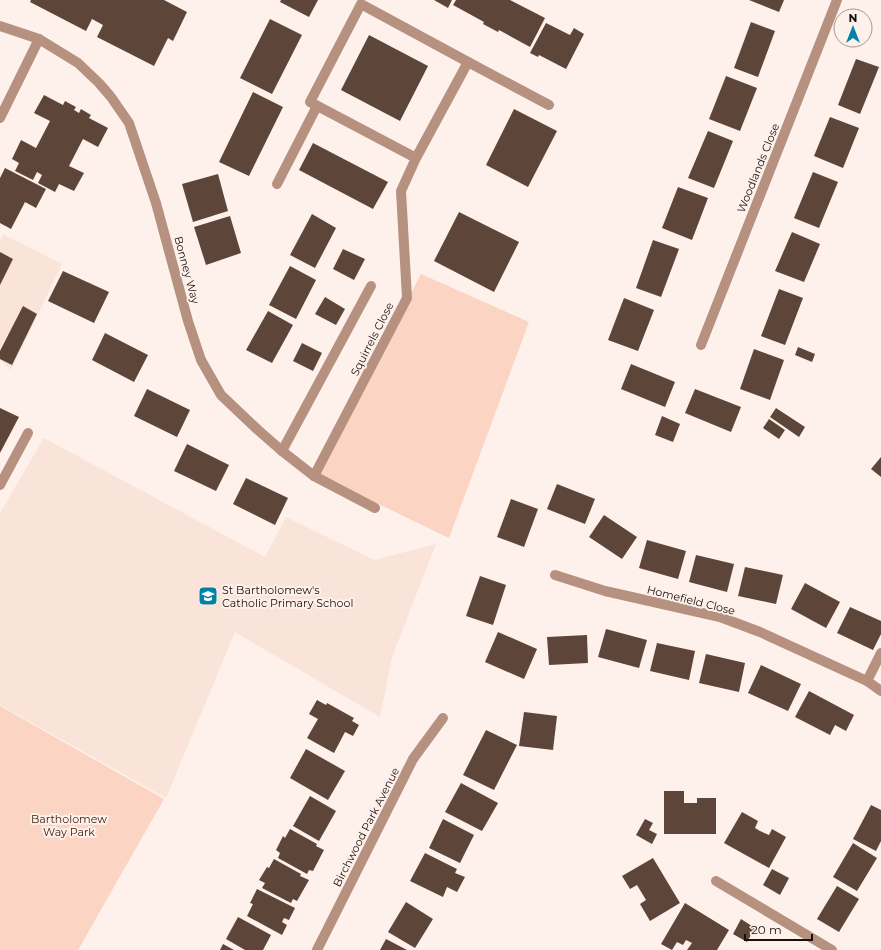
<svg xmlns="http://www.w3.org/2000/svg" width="881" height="950" viewBox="0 0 881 950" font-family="Montserrat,sans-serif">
	<rect width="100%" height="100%" fill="#fef1eb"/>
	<g fill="#fae3d8">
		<path d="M3 234 62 264 11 370 0 360V240Z"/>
		<path d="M44 438 265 557 286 517 374 560 436 544 392 657 380 717 235 632 166 798 0 705V513Z"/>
	</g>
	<g fill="#fbd4c3">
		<path d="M421 274 529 322 449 538 318 475Z"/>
		<path d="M0 706 164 799 78 950H0Z"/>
	</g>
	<g fill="#5e453a">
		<path d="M31 0H164L187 12 173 41 168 38 154 66 97 37 103 25 92 19 86 31 30 2Z"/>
		<path d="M281 0H318L309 17 280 2Z"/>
		<path d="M434 0H452L448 8Z"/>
		<path d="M456 0H510L545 18 530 47 499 30 498 32 483 24 484 22 453 5Z"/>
		<path d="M749 0H784L779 12Z"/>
		<path d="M270 19 302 35 272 94 240 78Z"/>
		<path d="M751 22 775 31 758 77 734 68Z"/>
		<path d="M546 23 570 35 574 28 584 34 566 69 539 55 538 57 530 53Z"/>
		<path d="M369 35 428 66 400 121 341 90Z"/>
		<path d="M856 59 879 67 860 114 838 105Z"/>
		<path d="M726 76 757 88 740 131 709 119Z"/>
		<path d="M253 92 283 107 249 176 219 162Z"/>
		<path d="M44 95 63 105 65 101 76 107 74 110 79 113 81 109 91 115 89 118 108 128 98 147 83 139 69 166 84 173 74 191 59 184 55 192 38 183 42 175 37 172 33 180 15 171 19 163 12 159 21 140 36 148 50 121 34 113Z"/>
		<path d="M514 109 557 131 528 187 486 165Z"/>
		<path d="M830 117 859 128 843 168 814 156Z"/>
		<path d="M708 131 733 141 714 188 688 178Z"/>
		<path d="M313 143 388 182 373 209 299 170Z"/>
		<path d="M5 168 46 189 36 208 25 202 11 229 0 223V178Z"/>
		<path d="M813 172 838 182 819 228 794 218Z"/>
		<path d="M218 174 228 211 193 222 182 184Z"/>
		<path d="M678 187 708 198 692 240 662 228Z"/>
		<path d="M459 212 519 242 494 292 434 261Z"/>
		<path d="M312 214 336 228 315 268 290 255Z"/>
		<path d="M230 216 241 253 206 265 194 227Z"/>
		<path d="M792 232 820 244 804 282 775 271Z"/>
		<path d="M653 240 679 249 661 297 636 288Z"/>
		<path d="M343 249 365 259 354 280 333 269Z"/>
		<path d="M0 252 13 259 0 285Z"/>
		<path d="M290 266 316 280 296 319 269 305Z"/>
		<path d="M63 271 109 292 94 323 48 301Z"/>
		<path d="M779 289 803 298 785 345 761 336Z"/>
		<path d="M325 297 345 309 336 325 315 314Z"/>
		<path d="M624 298 654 310 638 351 608 340Z"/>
		<path d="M23 306 37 314 12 365 0 359V351Z"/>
		<path d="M268 311 293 325 272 363 246 350Z"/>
		<path d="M105 333 148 355 134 382 92 360Z"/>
		<path d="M302 343 322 353 313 371 293 361Z"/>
		<path d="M798 347 815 354 812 362 795 355Z"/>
		<path d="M754 349 784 360 770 400 740 389Z"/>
		<path d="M631 364 675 382 665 407 621 389Z"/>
		<path d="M147 389 190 410 177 437 134 416Z"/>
		<path d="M695 389 741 407 731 432 685 413Z"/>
		<path d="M0 408 19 417 0 453Z"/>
		<path d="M776 408 805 427 799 437 770 417Z"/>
		<path d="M662 416 680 424 673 442 655 435Z"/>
		<path d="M769 419 785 430 779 439 763 428Z"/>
		<path d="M187 444 229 465 216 491 174 471Z"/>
		<path d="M881 457V477L871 469Z"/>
		<path d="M246 478 288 498 275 525 233 504Z"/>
		<path d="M557 484 595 499 585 524 547 509Z"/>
		<path d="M511 499 538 509 524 547 497 537Z"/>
		<path d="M604 515 637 537 622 559 589 537Z"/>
		<path d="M647 540 686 551 678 579 639 568Z"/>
		<path d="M696 555 734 564 727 592 689 582Z"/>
		<path d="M745 567 783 575 776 604 738 596Z"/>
		<path d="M480 576 506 585 493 625 466 616Z"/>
		<path d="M805 583 840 602 826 628 791 609Z"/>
		<path d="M850 607 881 621V634L873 650 837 633Z"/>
		<path d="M606 629 647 640 639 668 598 657Z"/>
		<path d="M498 632 537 649 524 679 485 662Z"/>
		<path d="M587 635 588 663 549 665 547 637Z"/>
		<path d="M657 643 695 651 689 680 650 671Z"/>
		<path d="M706 654 745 663 739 692 699 683Z"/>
		<path d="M761 665 801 684 788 711 748 693Z"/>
		<path d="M809 691 854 715 846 731 835 725 830 735 795 717Z"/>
		<path d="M317 700 326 705 327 703 354 718 352 721 359 725 353 736 345 732 334 753 307 738 318 719 309 714Z"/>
		<path d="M524 712 557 716 553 750 519 746Z"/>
		<path d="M486 730 517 745 494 790 463 775Z"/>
		<path d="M306 749 345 771 328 800 290 778Z"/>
		<path d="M461 783 498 803 482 831 445 812Z"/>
		<path d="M664 791H684V803H697V798H716V834H664Z"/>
		<path d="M310 796 336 811 319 841 293 826Z"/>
		<path d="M871 805 881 810V841L876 851 853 839Z"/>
		<path d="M742 812 758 821 755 828 760 831 769 835 772 829 786 837 769 868 724 843Z"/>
		<path d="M443 819 474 835 460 863 429 848Z"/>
		<path d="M645 819 653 823 649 830 657 834 652 844 636 835Z"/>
		<path d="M290 829 317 844 316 846 324 850 313 871 309 870 307 874 278 858 280 853 276 850 283 836 285 838Z"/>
		<path d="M853 843 877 858 857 891 833 877Z"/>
		<path d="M425 853 457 869 455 873 465 877 457 892 447 887 443 897 410 881Z"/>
		<path d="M653 858 680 903 650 921 640 904 646 900 637 885 630 889 622 876Z"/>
		<path d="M274 859 301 874 300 876 309 880 297 901 293 899 291 903 262 888 265 883 259 880 267 867 269 868Z"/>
		<path d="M772 869 789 878 780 895 763 885Z"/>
		<path d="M837 886 859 899 839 932 817 919Z"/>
		<path d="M257 889 295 908 289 920 284 918 282 922 287 925 282 935 247 916 253 904 250 903Z"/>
		<path d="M406 902 433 919 415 948 388 932Z"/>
		<path d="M685 903 729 930 717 950H687L692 943 686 940 683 945 677 942 672 950 661 944Z"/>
		<path d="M238 917 271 935 263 950H245L226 939Z"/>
		<path d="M741 919 755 928 747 942 733 934Z"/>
		<path d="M386 939 407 950H380Z"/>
		<path d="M223 944 234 950H220Z"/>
	</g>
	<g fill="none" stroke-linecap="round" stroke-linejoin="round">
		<g stroke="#b69180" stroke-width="10">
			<path d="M282 451 371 286"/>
			<path d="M0 485 28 433"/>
			<path d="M867 681 881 653"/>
		</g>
		<g stroke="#b69180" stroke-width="10">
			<path d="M0 26 39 39 78 63 99 83 111 97 129 123 156 203 188 321 201 360 221 395 258 430 282 451 314 476 375 508"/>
			<path d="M468 62 549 105"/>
			<path d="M0 118 39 39"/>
			<path d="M277 184 317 106"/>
			<path d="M701 345 837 0"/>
			<path d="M314 476 407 298 401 191 416 158 310 102 361 4 468 62 416 158"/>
			<path d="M555 575 605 591 720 617 760 632 867 681 881 691"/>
			<path d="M716 881 832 950"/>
			<path d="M317 950 413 759 443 718"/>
		</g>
	</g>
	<defs>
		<symbol id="school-square" viewBox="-11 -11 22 22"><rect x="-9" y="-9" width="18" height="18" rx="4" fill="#0082a5" stroke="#fef1eb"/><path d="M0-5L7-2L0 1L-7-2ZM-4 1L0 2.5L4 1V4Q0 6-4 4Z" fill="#fff"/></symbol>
	</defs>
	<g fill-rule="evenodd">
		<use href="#school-square" x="197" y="585" width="22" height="22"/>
	</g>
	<g text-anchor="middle" stroke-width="4" stroke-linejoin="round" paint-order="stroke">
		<g font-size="11" fill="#1a0f0b" stroke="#fef1eb">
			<text transform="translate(758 168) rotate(-68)" y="4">Woodlands Close</text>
			<text transform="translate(187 270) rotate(75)" y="4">Bonney Way</text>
			<text transform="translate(372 339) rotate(-63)" y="4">Squirrels Close</text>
			<text transform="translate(691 600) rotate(14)" y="4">Homefield Close</text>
			<text transform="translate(366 827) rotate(-63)" y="4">Birchwood Park Avenue</text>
		</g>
		<g font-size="11" fill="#1a0f0b" stroke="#fef1eb" text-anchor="start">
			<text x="222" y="594">St Bartholomew's<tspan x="222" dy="13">Catholic Primary School</tspan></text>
		</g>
		<g font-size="11" fill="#422110" stroke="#fef1eb">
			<text x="69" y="823">Bartholomew<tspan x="69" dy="13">Way Park</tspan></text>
		</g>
	</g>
	<g transform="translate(853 28)"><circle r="19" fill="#fef1eb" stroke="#a39791"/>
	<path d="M0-3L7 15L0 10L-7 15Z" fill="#0082a5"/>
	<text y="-6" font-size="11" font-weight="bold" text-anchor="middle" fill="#1a0f0b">N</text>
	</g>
	<path d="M745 934v6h67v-6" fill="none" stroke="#1a0f0b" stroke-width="2"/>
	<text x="751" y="934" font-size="12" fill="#1a0f0b" stroke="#fef1eb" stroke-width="3" paint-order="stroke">20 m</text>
</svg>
